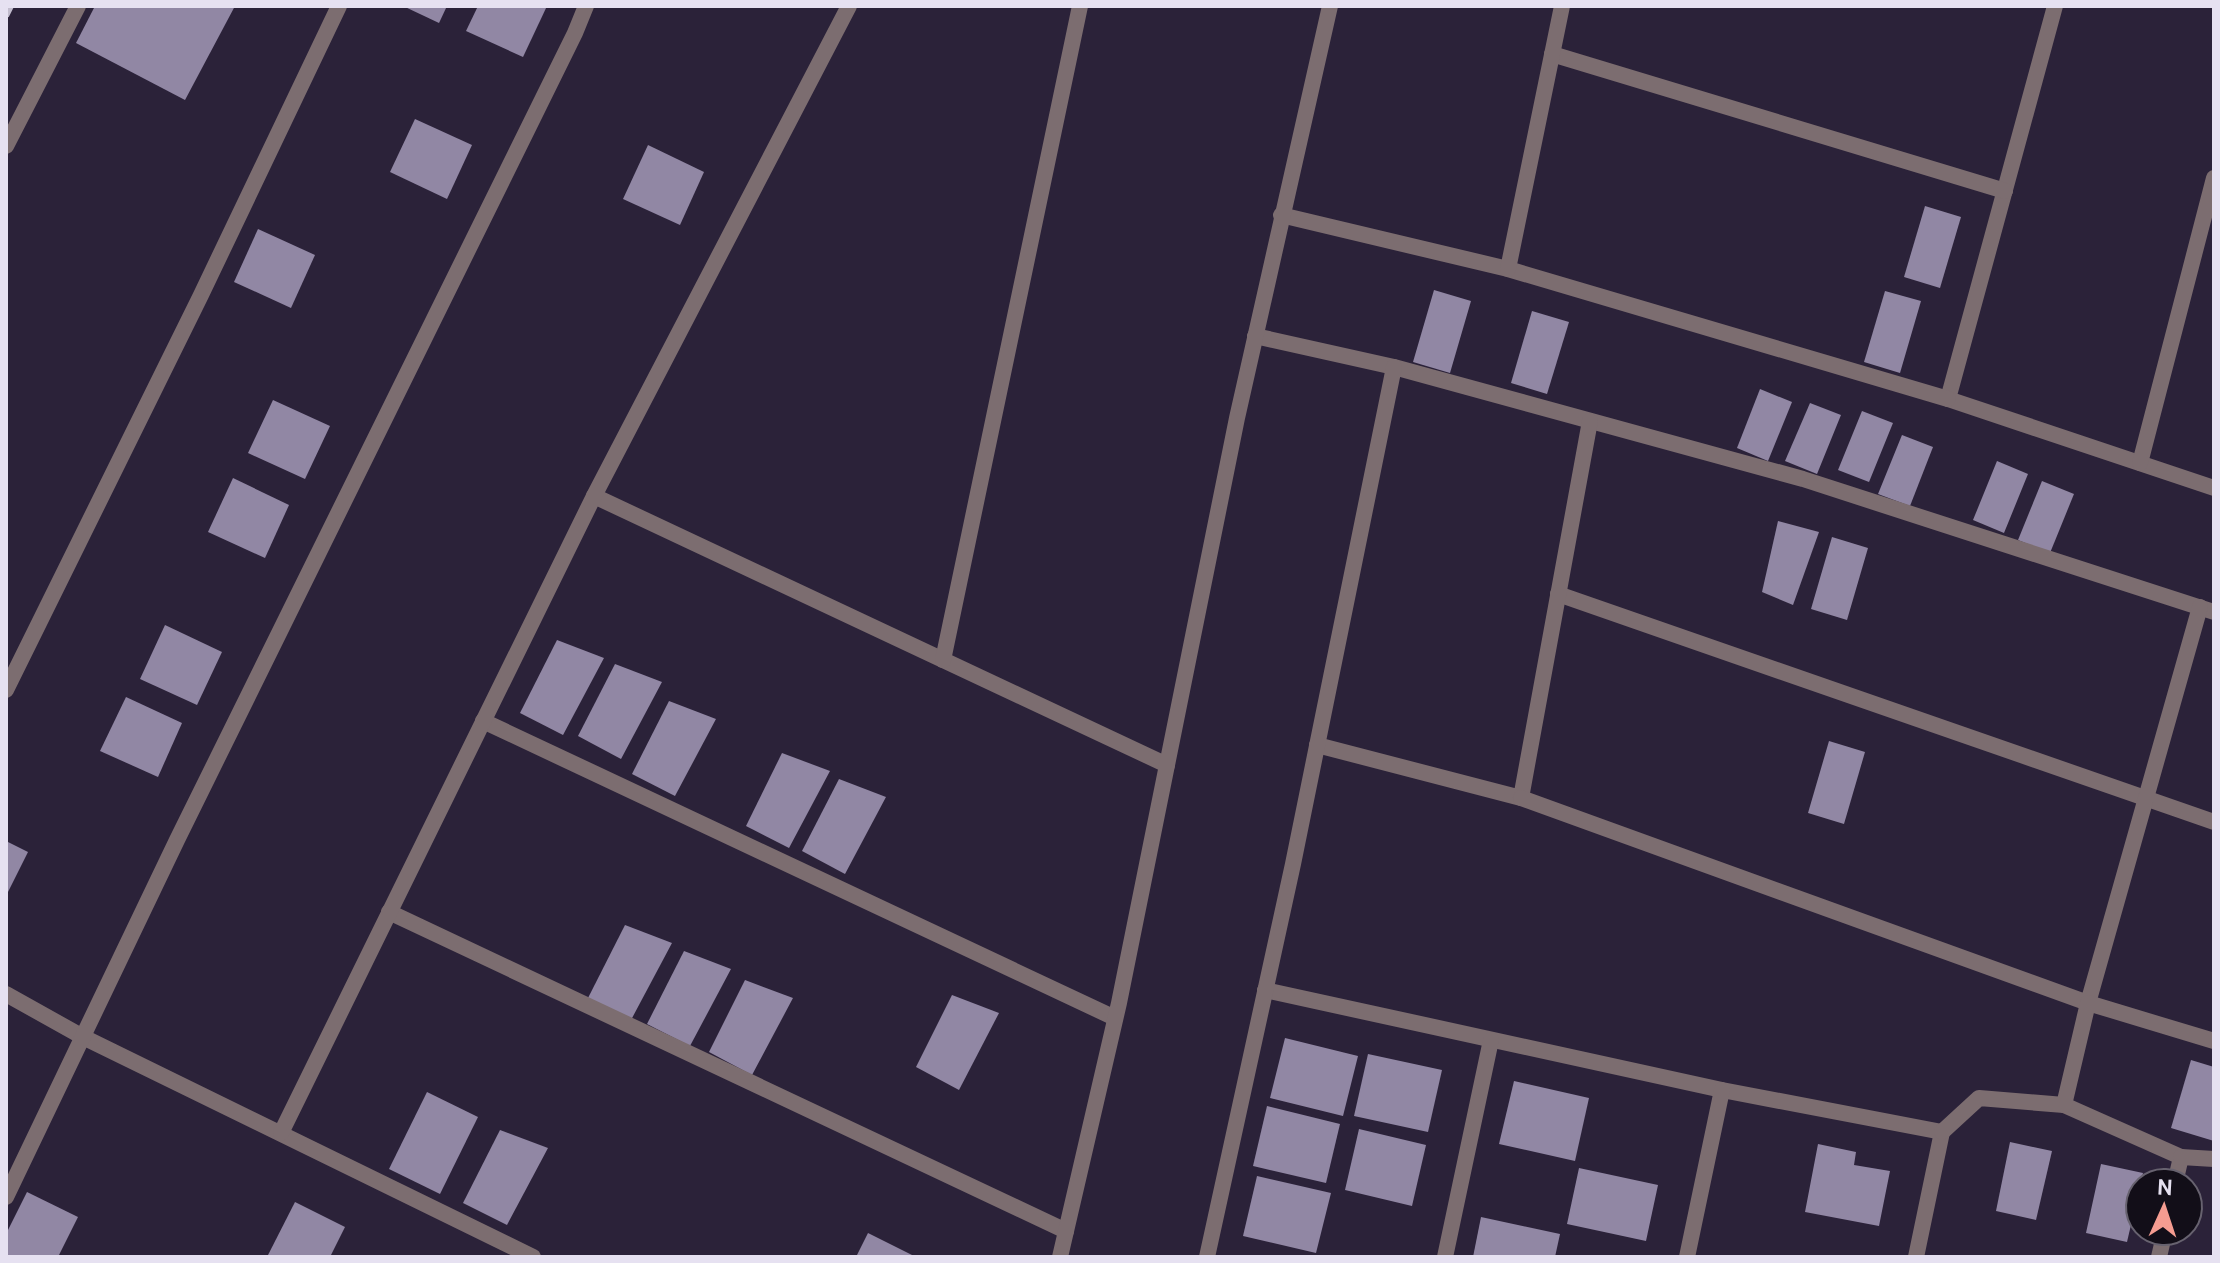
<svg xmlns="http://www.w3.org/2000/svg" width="2220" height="1263" viewBox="0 0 2220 1263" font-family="Cabin,sans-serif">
	<rect width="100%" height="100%" fill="#2b2239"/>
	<g fill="#9187a4">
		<path d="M95 6H235L185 100 76 43Z"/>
		<path d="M403 6H447L439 23Z"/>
		<path d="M478 6H547L523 57 466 31Z"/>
		<path d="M415 119 472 145 447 199 390 172Z"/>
		<path d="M648 145 704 172 680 225 623 199Z"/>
		<path d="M1925 206 1961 217 1940 288 1904 277Z"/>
		<path d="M258 229 315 255 291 308 234 282Z"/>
		<path d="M1434 290 1471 301 1450 373 1413 362Z"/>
		<path d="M1885 291 1921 301 1900 373 1864 362Z"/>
		<path d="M1532 311 1569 322 1547 394 1511 383Z"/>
		<path d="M1760 389 1792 402 1768 461 1737 448Z"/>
		<path d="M273 400 330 426 305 479 248 453Z"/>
		<path d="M1810 403 1841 415 1817 474 1785 461Z"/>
		<path d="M1862 411 1893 423 1869 482 1838 470Z"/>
		<path d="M1902 435 1933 447 1910 506 1878 494Z"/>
		<path d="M1997 461 2028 474 2004 533 1973 520Z"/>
		<path d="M233 478 289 505 265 558 208 532Z"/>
		<path d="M2042 481 2074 494 2050 553 2018 540Z"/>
		<path d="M1778 521 1819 532 1793 605 1762 592Z"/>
		<path d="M1832 537 1868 548 1847 620 1811 609Z"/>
		<path d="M165 625 222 652 197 705 140 679Z"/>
		<path d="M557 640 604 658 563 735 520 713Z"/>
		<path d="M615 664 662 682 621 759 578 736Z"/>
		<path d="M126 697 182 723 158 777 100 751Z"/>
		<path d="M669 701 716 719 675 796 632 774Z"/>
		<path d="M1829 741 1865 752 1844 824 1808 813Z"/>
		<path d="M782 753 830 771 789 848 746 826Z"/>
		<path d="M839 779 886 797 845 874 802 851Z"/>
		<path d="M6 841 28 852 8 892 6 891Z"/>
		<path d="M625 925 672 943 631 1020 588 998Z"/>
		<path d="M684 951 731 969 690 1046 647 1024Z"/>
		<path d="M745 980 793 998 752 1075 709 1052Z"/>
		<path d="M952 995 999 1013 959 1090 916 1067Z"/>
		<path d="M1285 1038 1358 1056 1343 1116 1270 1098Z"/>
		<path d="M1368 1054 1442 1070 1428 1132 1354 1116Z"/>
		<path d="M2191 1060 2214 1067V1141L2171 1128Z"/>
		<path d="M1514 1081 1589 1098 1575 1161 1499 1144Z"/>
		<path d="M427 1092 478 1117 440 1194 389 1169Z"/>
		<path d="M1267 1106 1340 1124 1326 1183 1253 1166Z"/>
		<path d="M1359 1129 1426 1145 1412 1206 1345 1190Z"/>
		<path d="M500 1130 548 1148 507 1225 463 1203Z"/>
		<path d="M2010 1142 2052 1151 2036 1220 1996 1211Z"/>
		<path d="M1818 1144 1856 1152 1854 1165 1890 1171 1879 1226 1805 1212Z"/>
		<path d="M2101 1164 2143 1173 2127 1242 2086 1233Z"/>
		<path d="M1579 1168 1658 1185 1646 1241 1567 1224Z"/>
		<path d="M1257 1176 1331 1193 1316 1253 1243 1236Z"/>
		<path d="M27 1192 78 1217 58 1257H6V1234Z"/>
		<path d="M295 1202 345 1227 330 1257H267Z"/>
		<path d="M1481 1217 1560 1234 1555 1257H1473Z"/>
		<path d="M868 1233 916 1257H856Z"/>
	</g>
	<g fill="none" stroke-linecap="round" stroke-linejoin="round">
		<g stroke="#7c6d70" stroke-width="16">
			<path d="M2055 6 1948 399 2214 488"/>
			<path d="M1552 54 2005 191"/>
			<path d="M1281 215 1508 269 1948 399"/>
			<path d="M1508 269 1562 6"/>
			<path d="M1255 336 1394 367 1803 479 2214 612"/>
			<path d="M2140 463 2214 178"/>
			<path d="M594 496 1167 765"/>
			<path d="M1558 594 2214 822"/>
			<path d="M943 660 1080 6"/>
			<path d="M6 690 201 295 339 6"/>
			<path d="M483 721 1115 1018"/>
			<path d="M1317 745 1521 798 1590 421"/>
			<path d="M1521 798 2088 1003 2200 607"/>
			<path d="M389 912 1066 1231"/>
			<path d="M1265 990 1722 1090 1942 1132 1916 1257"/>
			<path d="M6 994 83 1037 533 1257"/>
			<path d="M2064 1105 2181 1157 2175 1183"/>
			<path d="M1942 1132 1979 1098 2064 1105 2088 1003 2214 1041"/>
			<path d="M281 1133 594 496 849 6"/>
			<path d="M2181 1157 2214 1159"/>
			<path d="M6 1197 177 840 575 33 586 6"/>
			<path d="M1060 1257 1119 1003 1237 418 1330 6"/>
			<path d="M1207 1257 1293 864 1394 367"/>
			<path d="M1445 1257 1491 1040"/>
			<path d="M1687 1257 1722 1090"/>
			<path d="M2159 1257 2165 1231"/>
		</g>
		<path stroke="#7c6d70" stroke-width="16" d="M6 146 78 6"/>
		<path stroke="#c2bccd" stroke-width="6" stroke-dasharray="14 14" stroke-linecap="butt" d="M6 16 11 6"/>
	</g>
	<rect width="2220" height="1263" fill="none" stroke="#e6e1f1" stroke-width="16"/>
	<g transform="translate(2164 1207) rotate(3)"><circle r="38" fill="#120e18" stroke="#67626f" stroke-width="2"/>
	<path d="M0-6L14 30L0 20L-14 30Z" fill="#f59c91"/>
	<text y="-12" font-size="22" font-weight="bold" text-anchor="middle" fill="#e6e1f1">N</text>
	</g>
</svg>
